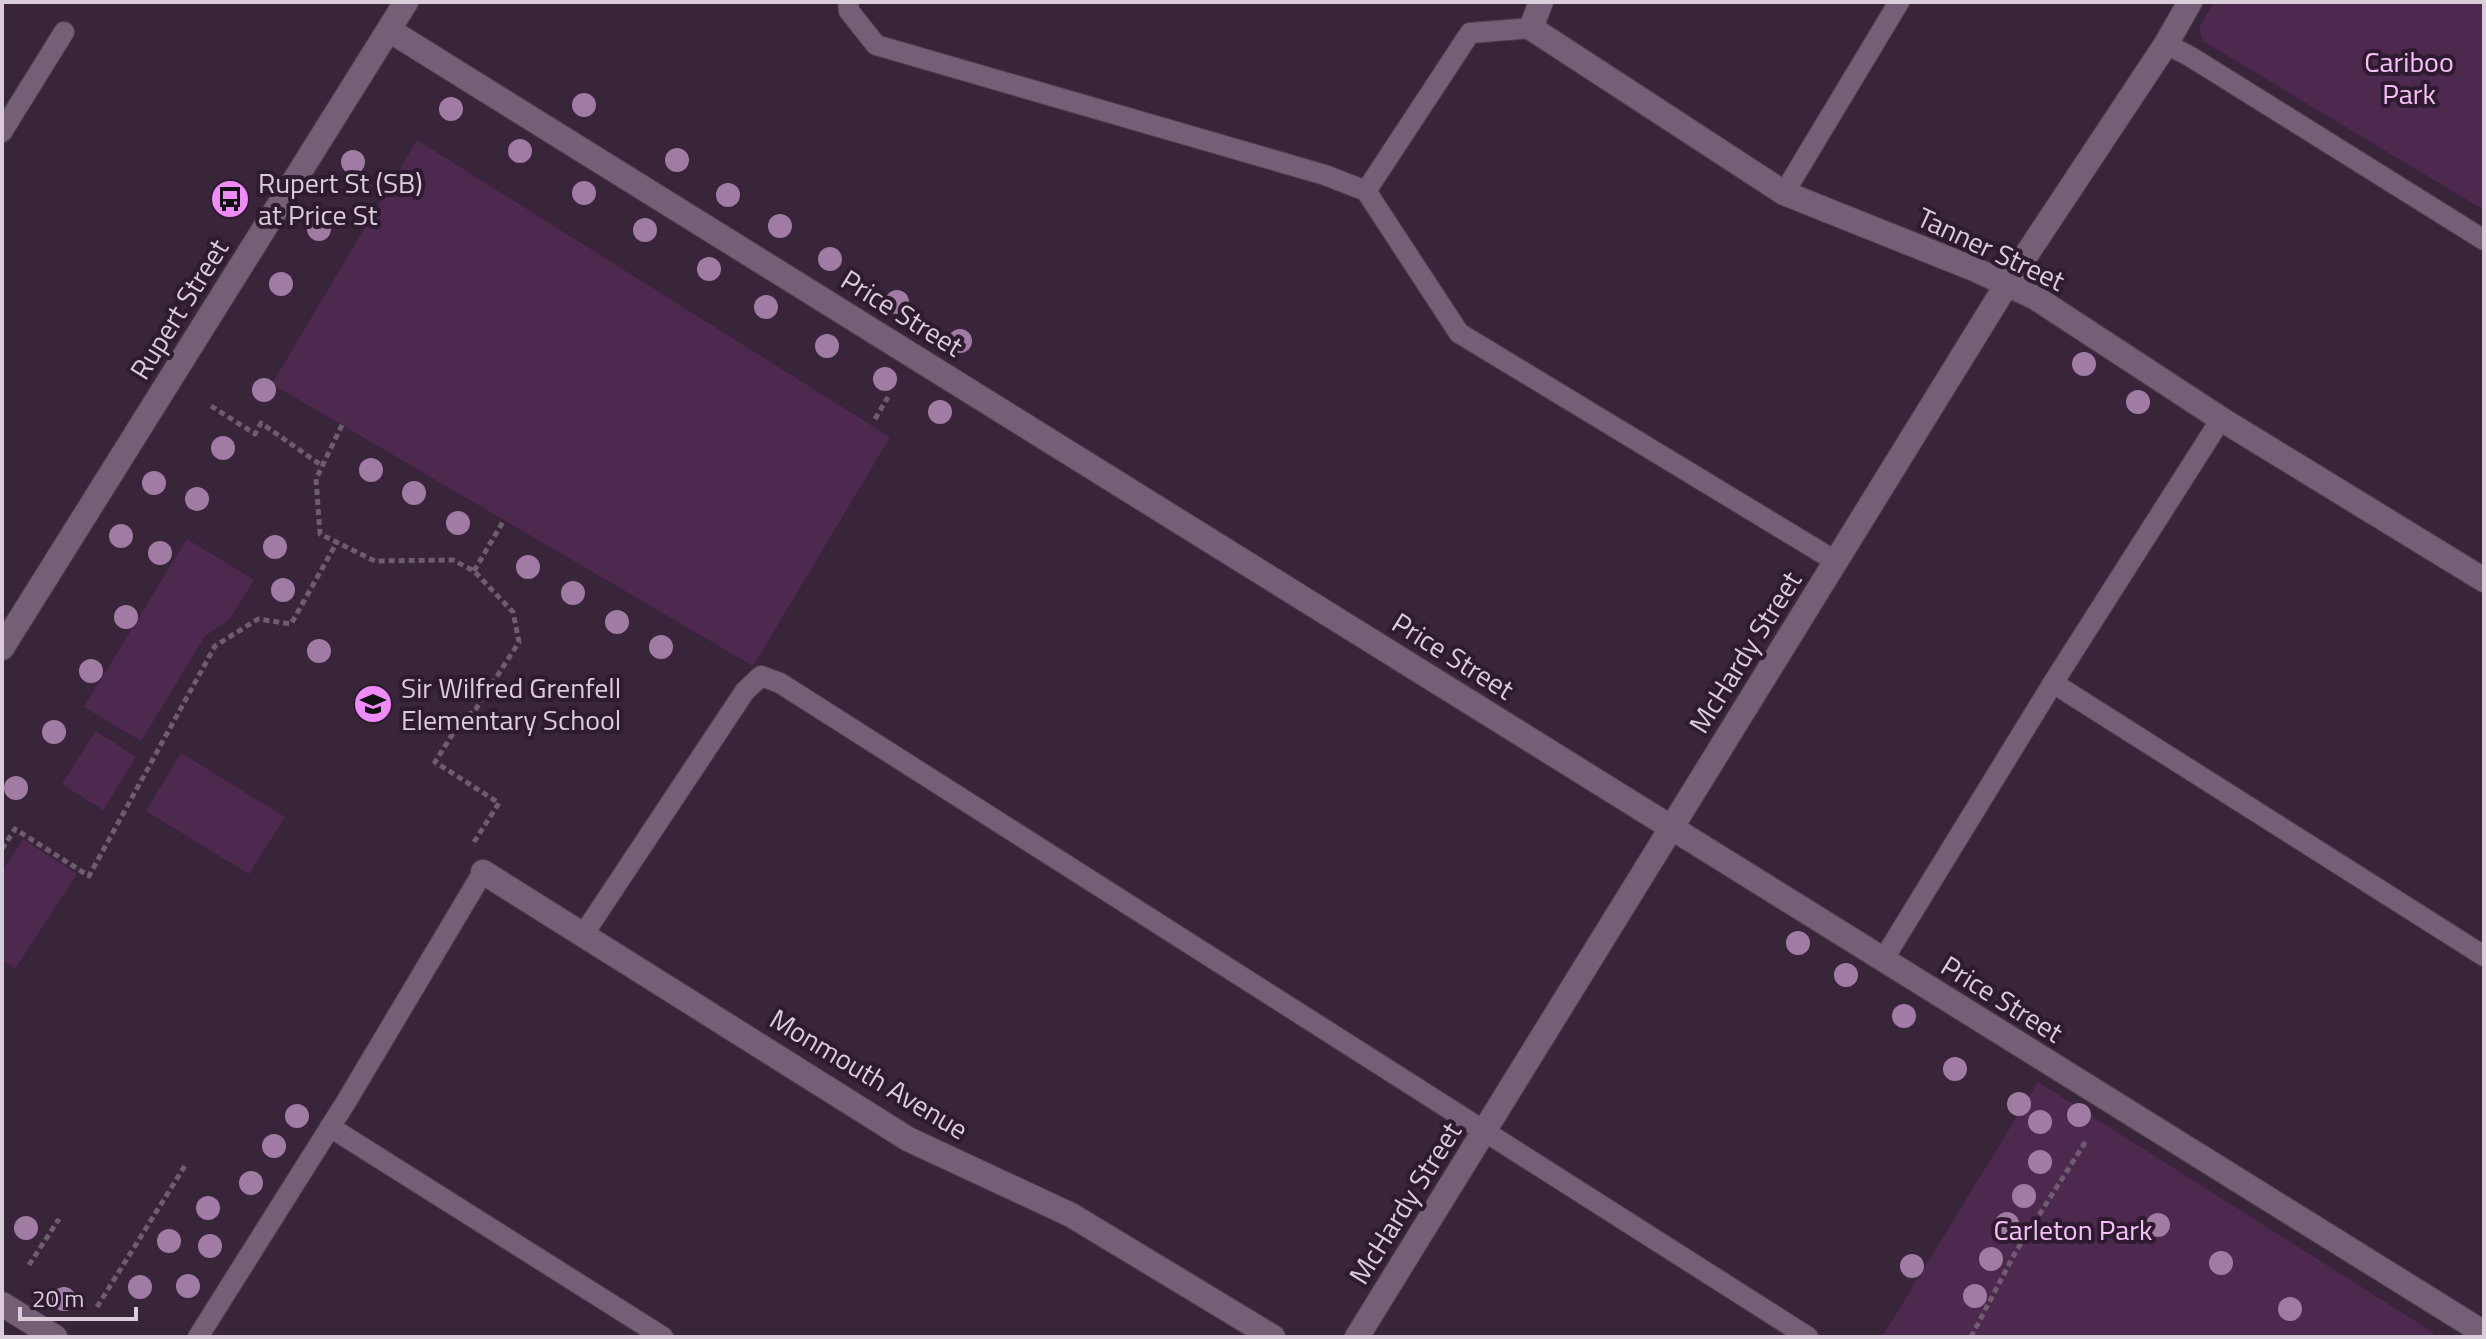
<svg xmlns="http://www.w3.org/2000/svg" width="2486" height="1339" viewBox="0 0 2486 1339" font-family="'Titillium Web',sans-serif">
	<rect width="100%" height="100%" fill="#382539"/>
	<g fill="#4d2950">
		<path d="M2214 2H2484V210L2203 41 2199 28Z"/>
		<path d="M417 140 890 437 753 666 272 384Z"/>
		<path d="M187 539 254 580 230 619 205 636 141 741 84 707Z"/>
		<path d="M96 731 136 757 103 810 62 784Z"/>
		<path d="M181 753 285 817 249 874 146 811Z"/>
		<path d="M23 839 77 874 15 969 2 960V871Z"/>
		<path d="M2038 1082 2434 1333 2431 1337H1882Z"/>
	</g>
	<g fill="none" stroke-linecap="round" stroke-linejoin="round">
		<defs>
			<g id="service">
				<path d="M848 2 849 11 876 45 1325 175 1366 191 1459 333 1837 562"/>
				<path d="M2166 44 2191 57 2484 240"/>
				<path d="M2 132 64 32"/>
				<path d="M1366 191 1470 33 1531 28"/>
				<path d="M1784 193 1899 2"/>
				<path d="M2053 683 2484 956"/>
				<path d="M583 935 745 691 761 676 780 683 1808 1337"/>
				<path d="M1883 960 2053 683 2221 419"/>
				<path d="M330 1127 663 1337"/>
				<path d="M198 1337 346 1102 483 872"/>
			</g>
			<g id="minor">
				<path d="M1541 2 1531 28 1784 193 1974 269 2036 298 2221 419 2484 580"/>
				<path d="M389 30 2484 1333"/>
				<path d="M483 872 908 1139 1071 1215 1273 1337"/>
				<path d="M2 1304 55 1337"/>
				<path d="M1357 1337 2007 284 2166 44 2190 2"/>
			</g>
			<path id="tertiary" d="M2 648 406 2"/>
		</defs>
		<use href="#service" stroke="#504050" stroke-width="22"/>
		<use href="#minor" stroke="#504050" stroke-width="26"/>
		<use href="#tertiary" stroke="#504050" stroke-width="26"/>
		<g stroke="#6e5d6f" stroke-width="5" stroke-dasharray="6 4" stroke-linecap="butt">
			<path d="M211 406 255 434 261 423 321 465"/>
			<path d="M875 419 888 397"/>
			<path d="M342 425 316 479 320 534 375 561 453 560 474 571 513 612 519 642 474 712 464 716 435 762 499 803 474 842"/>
			<path d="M474 571 504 520"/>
			<path d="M2 849 15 829 89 876 215 646 258 619 291 624 337 542"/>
			<path d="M29 1265 59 1219"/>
			<path d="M97 1307 186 1164"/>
			<path d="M1971 1337 2015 1253 2086 1141"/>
		</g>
		<use href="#service" stroke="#745f76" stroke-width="20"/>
		<use href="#minor" stroke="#745f76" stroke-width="24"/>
		<use href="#tertiary" stroke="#745f76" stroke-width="24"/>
	</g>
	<g fill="#a07ba3">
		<circle cx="584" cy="105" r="12"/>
		<circle cx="451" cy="109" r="12"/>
		<circle cx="520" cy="151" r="12"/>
		<circle cx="677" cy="160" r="12"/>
		<circle cx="353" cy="162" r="12"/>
		<circle cx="584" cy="193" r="12"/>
		<circle cx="728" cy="195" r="12"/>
		<circle cx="780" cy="226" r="12"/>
		<circle cx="319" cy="229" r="12"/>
		<circle cx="645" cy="230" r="12"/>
		<circle cx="830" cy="259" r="12"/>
		<circle cx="709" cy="269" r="12"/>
		<circle cx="281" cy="284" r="12"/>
		<circle cx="897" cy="302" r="12"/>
		<circle cx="766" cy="307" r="12"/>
		<circle cx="960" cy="341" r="12"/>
		<circle cx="827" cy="346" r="12"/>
		<circle cx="2084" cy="364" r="12"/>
		<circle cx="885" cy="379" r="12"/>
		<circle cx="264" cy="390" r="12"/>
		<circle cx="2138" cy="402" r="12"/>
		<circle cx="940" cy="412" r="12"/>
		<circle cx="223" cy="448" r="12"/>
		<circle cx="371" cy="470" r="12"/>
		<circle cx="154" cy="483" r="12"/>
		<circle cx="414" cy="493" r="12"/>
		<circle cx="197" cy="499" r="12"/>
		<circle cx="458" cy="523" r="12"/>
		<circle cx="121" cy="536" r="12"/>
		<circle cx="275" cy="547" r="12"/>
		<circle cx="160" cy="553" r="12"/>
		<circle cx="528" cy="567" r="12"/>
		<circle cx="283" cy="590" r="12"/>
		<circle cx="573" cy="593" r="12"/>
		<circle cx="126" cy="617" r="12"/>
		<circle cx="617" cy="622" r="12"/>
		<circle cx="661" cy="647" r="12"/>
		<circle cx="319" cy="651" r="12"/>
		<circle cx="91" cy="671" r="12"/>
		<circle cx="54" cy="732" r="12"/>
		<circle cx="16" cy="788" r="12"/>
		<circle cx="1798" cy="943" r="12"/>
		<circle cx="1846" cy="975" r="12"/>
		<circle cx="1904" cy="1016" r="12"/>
		<circle cx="1955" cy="1069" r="12"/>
		<circle cx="2019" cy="1104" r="12"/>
		<circle cx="2079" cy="1115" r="12"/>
		<circle cx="297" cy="1116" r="12"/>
		<circle cx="2040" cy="1122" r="12"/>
		<circle cx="274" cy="1146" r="12"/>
		<circle cx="2040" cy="1162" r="12"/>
		<circle cx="251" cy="1183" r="12"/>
		<circle cx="2024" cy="1196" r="12"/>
		<circle cx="208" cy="1208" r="12"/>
		<circle cx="2007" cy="1224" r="12"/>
		<circle cx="2158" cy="1225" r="12"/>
		<circle cx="26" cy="1228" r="12"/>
		<circle cx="169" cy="1241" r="12"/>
		<circle cx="210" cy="1246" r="12"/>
		<circle cx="1991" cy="1259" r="12"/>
		<circle cx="2221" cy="1263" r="12"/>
		<circle cx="1912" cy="1266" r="12"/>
		<circle cx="188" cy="1286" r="12"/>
		<circle cx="140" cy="1287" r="12"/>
		<circle cx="1975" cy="1296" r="12"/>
		<circle cx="64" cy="1299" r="12"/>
		<circle cx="2290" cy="1309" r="12"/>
	</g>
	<defs>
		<symbol id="bus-disc" viewBox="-11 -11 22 22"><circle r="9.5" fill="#ef8bf7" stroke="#2e1b2f"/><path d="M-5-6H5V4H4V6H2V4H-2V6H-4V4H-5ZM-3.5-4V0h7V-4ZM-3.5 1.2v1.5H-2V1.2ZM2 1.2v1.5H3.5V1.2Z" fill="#111"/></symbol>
		<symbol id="school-disc" viewBox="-11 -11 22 22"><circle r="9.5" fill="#ef8bf7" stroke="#2e1b2f"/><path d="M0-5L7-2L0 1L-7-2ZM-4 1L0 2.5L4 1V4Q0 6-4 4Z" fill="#111"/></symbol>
	</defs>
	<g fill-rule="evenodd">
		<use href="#bus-disc" x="208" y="177" width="44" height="44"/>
		<use href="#school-disc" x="351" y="682" width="44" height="44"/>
	</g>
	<g text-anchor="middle" stroke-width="8" stroke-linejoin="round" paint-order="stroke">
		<g font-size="28" fill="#f6c1f9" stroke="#2e1b2f">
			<text x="2409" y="72">Cariboo<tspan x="2409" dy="32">Park</tspan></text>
			<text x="2073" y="1240">Carleton Park</text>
		</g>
		<g font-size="28" fill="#dacdda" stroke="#2e1b2f" text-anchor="start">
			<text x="258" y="193">Rupert St (SB)<tspan x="258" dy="32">at Price St</tspan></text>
			<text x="401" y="698">Sir Wilfred Grenfell<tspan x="401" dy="32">Elementary School</tspan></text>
		</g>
		<g font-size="28" fill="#dacdda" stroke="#2e1b2f">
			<text transform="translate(1991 249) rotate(25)" y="10">Tanner Street</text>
			<text transform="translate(179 309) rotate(-58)" y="10">Rupert Street</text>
			<text transform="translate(902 313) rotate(32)" y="10">Price Street</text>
			<text transform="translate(1745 652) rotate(-58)" y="10">McHardy Street</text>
			<text transform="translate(1453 656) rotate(32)" y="10">Price Street</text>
			<text transform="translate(2002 999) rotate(32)" y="10">Price Street</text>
			<text transform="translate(869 1074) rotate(31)" y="10">Monmouth Avenue</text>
			<text transform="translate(1405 1203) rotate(-58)" y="10">McHardy Street</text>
		</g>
	</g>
	<rect width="2486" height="1339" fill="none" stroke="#dacdda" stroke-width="8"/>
	<path d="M20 1307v12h116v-12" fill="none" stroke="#dacdda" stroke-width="4"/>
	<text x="32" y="1307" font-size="24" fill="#dacdda" stroke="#2e1b2f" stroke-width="6" paint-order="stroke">20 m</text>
</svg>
